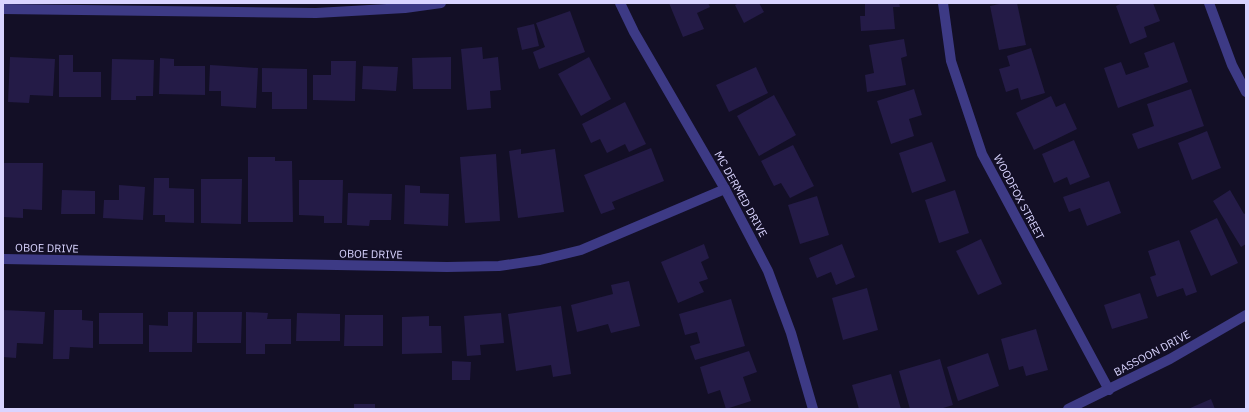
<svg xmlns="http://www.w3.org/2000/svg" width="1249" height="412" viewBox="0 0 1249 412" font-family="'IBM Plex Sans',sans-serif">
	<rect width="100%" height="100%" fill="#130f26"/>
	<g fill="#241b47">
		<path d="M669 3H708L710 7 697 13 704 29 683 37Z"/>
		<path d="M739 3H759L764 12 744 23 735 5Z"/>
		<path d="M865 3H899L900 7H893L895 29 861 31 860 16H865Z"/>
		<path d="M1004 3H1017L1026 45 999 50 990 6Z"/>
		<path d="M1122 3H1153L1160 21 1144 27 1147 37 1130 44 1116 6Z"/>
		<path d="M570 11 585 52 539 69 533 52 545 47 536 23Z"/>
		<path d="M534 24 539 46 522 50 517 28Z"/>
		<path d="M904 39 907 56 901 58 906 85 867 92 865 75 874 73 869 45Z"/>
		<path d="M1174 42 1188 82 1118 108 1104 68 1121 62 1126 75 1149 67 1144 53Z"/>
		<path d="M482 47 483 59 498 57 501 90 490 91 491 108 467 110 461 49Z"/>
		<path d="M1031 48 1045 93 1021 100 1018 88 1006 92 999 69 1010 66 1007 56Z"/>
		<path d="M59 55H73V72H101V97H59Z"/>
		<path d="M10 57 55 59 53 96 30 95 29 103 8 102Z"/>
		<path d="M451 57V89H413L412 58Z"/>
		<path d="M589 57 611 99 581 116 558 74Z"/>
		<path d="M160 58 174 59V66H205V95L159 94Z"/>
		<path d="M112 59 154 60 153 96H136V100H111Z"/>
		<path d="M331 61H356L355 101 313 100V75H331Z"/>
		<path d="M210 65 258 68 256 108 221 106V91H209Z"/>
		<path d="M363 66 398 67 396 91 362 89Z"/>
		<path d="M756 67 768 93 729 112 716 85Z"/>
		<path d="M262 68 307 69V109H272V92H262Z"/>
		<path d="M914 89 922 115 909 119 914 136 891 144 877 101Z"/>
		<path d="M1191 89 1204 126 1138 149 1132 134 1154 126 1147 104Z"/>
		<path d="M774 95 796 135 759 156 737 116Z"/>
		<path d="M1051 96 1056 107 1065 103 1077 129 1034 150 1016 113Z"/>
		<path d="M625 102 646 144 629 152 625 144 607 153 600 139 591 143 582 124Z"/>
		<path d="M1207 131 1221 168 1192 180 1178 143Z"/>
		<path d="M1074 140 1090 177 1070 185 1067 177 1054 183 1042 154Z"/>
		<path d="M932 142 946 181 912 193 899 153Z"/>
		<path d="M793 145 814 186 790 198 781 183 774 186 761 161Z"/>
		<path d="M651 148 664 181 612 202 615 209 601 214 584 175Z"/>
		<path d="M521 149V154L555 149 564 212 518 218 509 151Z"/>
		<path d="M496 154 500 221 465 223 460 157Z"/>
		<path d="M248 157H275V161H292L293 222H248Z"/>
		<path d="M3 163H43L42 210 23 209V218L3 217Z"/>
		<path d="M154 178H169V188L194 189V223L165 222V215H153Z"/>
		<path d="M201 179H242L241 224 201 223Z"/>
		<path d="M299 180H343L342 223H324V216L299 215Z"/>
		<path d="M1109 181 1121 213 1087 226 1080 208 1069 212 1063 197Z"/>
		<path d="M119 185 145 187 143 220 103 218 104 200H119Z"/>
		<path d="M405 185 420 186V193L449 194 448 226 404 224Z"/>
		<path d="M62 190 95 191V214H61Z"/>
		<path d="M955 190 969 233 939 243 925 200Z"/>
		<path d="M1230 190 1244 214 1246 213V244L1241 247 1213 201Z"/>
		<path d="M348 193 392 194 391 220H370L369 226 347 225Z"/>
		<path d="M817 196 829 235 800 244 788 205Z"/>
		<path d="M1217 218 1238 263 1211 276 1190 231Z"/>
		<path d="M981 239 1002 284 978 295 956 251Z"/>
		<path d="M1179 240 1197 292 1186 296 1183 288 1157 297 1150 277 1156 275 1148 251Z"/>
		<path d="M704 244 709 258 701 262 708 279 699 282 704 292 678 303 661 262Z"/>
		<path d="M842 244 855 277 836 285 831 272 817 278 809 258Z"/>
		<path d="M629 281 640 326 611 333 608 324 577 332 571 305 613 294 611 285Z"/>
		<path d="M867 288 878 330 843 340 832 298Z"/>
		<path d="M1140 293 1148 318 1112 329 1104 305Z"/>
		<path d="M731 299 745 346 695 360 690 346 700 343 697 332 685 335 679 314Z"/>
		<path d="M561 306 571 374 553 377 551 365 516 371 508 314Z"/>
		<path d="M3 310 45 312 43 344 17 343 16 358 3 357Z"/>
		<path d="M54 310H82V320L93 321V348L70 347 69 359H53Z"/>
		<path d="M168 312H193L192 352H149V325L168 326Z"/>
		<path d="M197 312H242L241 343H197Z"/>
		<path d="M246 312 268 313 267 319H291V344H265V354H246Z"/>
		<rect x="99" y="313" width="44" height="31"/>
		<path d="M297 313 340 314V341H296Z"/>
		<path d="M501 313 504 343 480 345 481 355 467 356 464 316Z"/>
		<path d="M345 315H383V346H344Z"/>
		<path d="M429 316V326H441L442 353 402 354V317Z"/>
		<path d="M1036 329 1048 370 1026 376 1023 366 1009 370 1001 339Z"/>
		<path d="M749 351 757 372 743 377 751 401 726 409 720 390 708 394 700 367Z"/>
		<path d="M988 353 999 386 958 401 947 367Z"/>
		<path d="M940 359 953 405 940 409H910L899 371Z"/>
		<path d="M452 361 471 362 470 380H452Z"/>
		<path d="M891 374 901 409H859L852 385Z"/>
		<path d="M1211 399 1215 409H1188Z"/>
		<rect x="354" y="404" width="21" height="5"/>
	</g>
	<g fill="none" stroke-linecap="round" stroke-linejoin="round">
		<g stroke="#3d3a85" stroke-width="10">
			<path d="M620 3 634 32 725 189 768 271 791 333 813 409"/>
			<path d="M943 3 951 61 982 154 1109 390"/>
			<path d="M1209 3 1232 65 1246 92"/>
			<path d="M3 9 316 13 405 8 441 3"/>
			<path d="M3 259 447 267 499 266 540 260 581 250 725 189"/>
			<path d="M1068 409 1170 359 1246 315"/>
		</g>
	</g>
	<g text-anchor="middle" stroke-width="3" stroke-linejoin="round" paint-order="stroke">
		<g font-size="11" fill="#d9d4ff" stroke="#130f26">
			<text transform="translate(741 194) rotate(61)" y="4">MC DERMED DRIVE</text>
			<text transform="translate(1019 197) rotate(62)" y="4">WOODFOX STREET</text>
			<text transform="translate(47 248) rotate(1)" y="4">OBOE DRIVE</text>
			<text transform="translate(371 254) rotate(1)" y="4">OBOE DRIVE</text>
			<text transform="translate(1152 353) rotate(-28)" y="4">BASSOON DRIVE</text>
		</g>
	</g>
	<rect width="1249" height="412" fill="none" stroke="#d9d4ff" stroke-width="8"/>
</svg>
